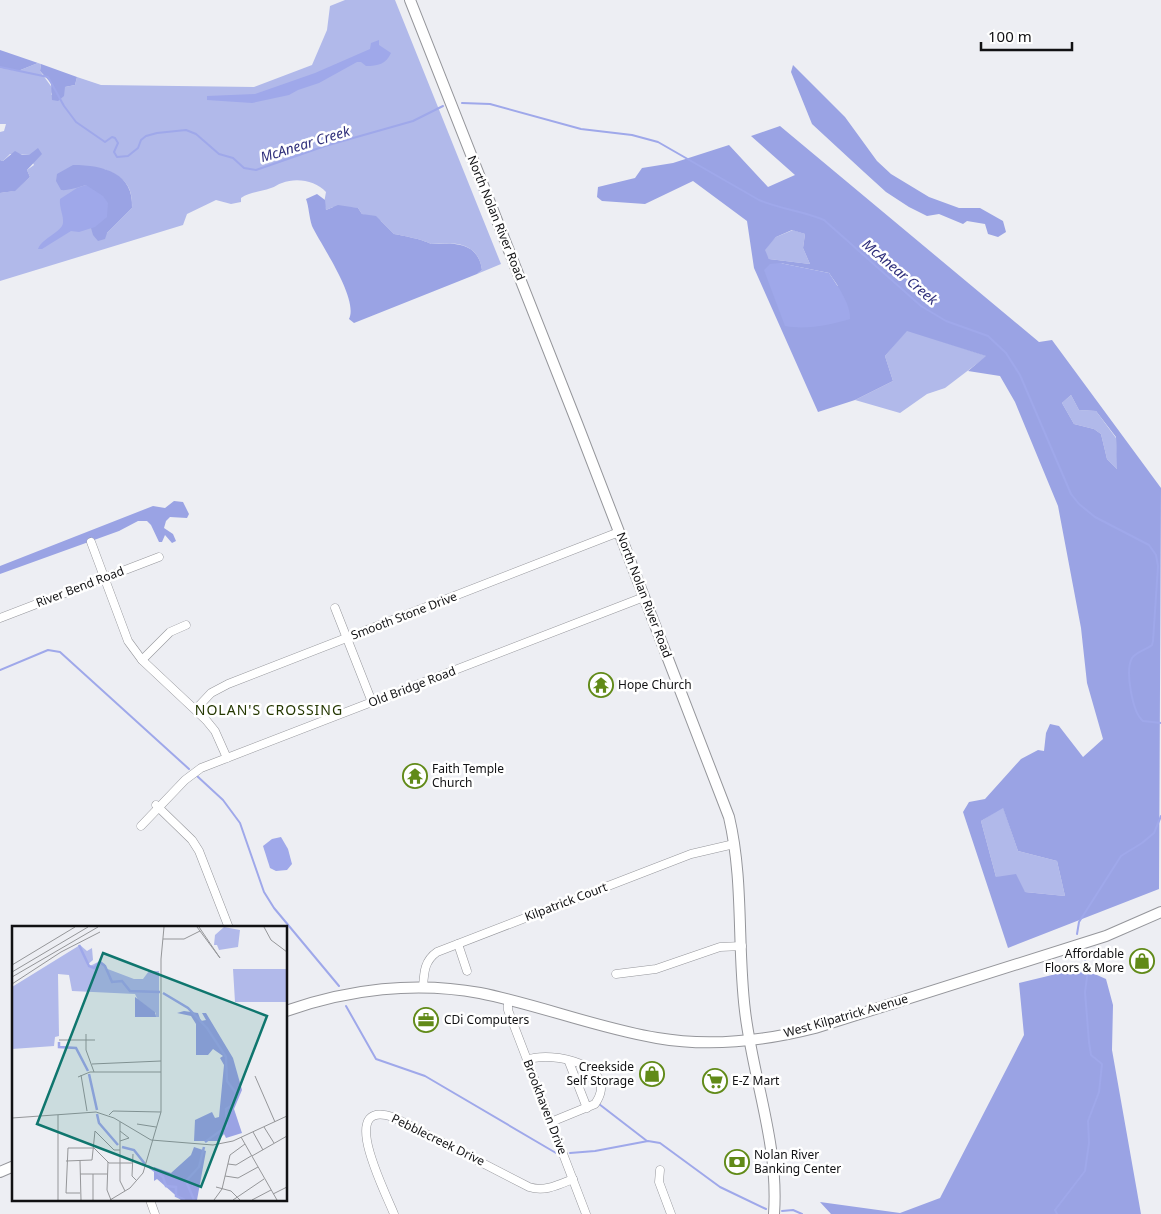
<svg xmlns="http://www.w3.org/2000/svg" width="1161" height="1214" viewBox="0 0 1161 1214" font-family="'Noto Sans',sans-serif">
	<rect width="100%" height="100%" fill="#edeef3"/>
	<g fill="#b1b9ea" fill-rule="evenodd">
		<path d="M345 0H395L501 264 477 274 482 270C478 241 453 242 431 244 425 240 401 235 394 234L381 221 362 214 358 208 333 207 326 210 324 203 326 192C316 181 297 177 282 183 278 184 275 187 271 188 260 192 250 192 241 198V202L231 204 216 200 187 214 183 225 0 281V193L14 191 30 177 27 170 34 165 29 155 10 154 3 161 0 160V132L4 131 6 124H0V68L18 71 38 63 41 64 40 71 53 89 51 95 65 87 75 85 77 77 101 85 254 87 312 65 327 30 330 6ZM104 169C124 177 133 186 132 208L107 233V217L86 185 75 186Z"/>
		<path d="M793 230 805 234 803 248 810 264 769 259 764 250 776 237Z"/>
		<path d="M907 330 987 356 945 388 927 394 900 413 855 400 893 381 885 356Z"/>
		<path d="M1071 395 1079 410 1096 411 1116 438 1118 470 1107 459 1101 434 1094 429 1074 424 1062 403Z"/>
		<path d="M1003 807 1018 851 1057 861 1065 896 1025 892 996 877 981 821Z"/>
	</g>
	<g fill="#9aa3e4" fill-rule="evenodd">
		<path d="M0 50 38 63 18 71 0 68Z"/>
		<path d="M41 64 77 77 75 85 65 87 64 96 58 101 52 100 51 83 40 71Z"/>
		<path d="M793 65 845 117 877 161 891 174 929 197 959 208H980L1003 221 1006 232 998 237 988 234 985 224 967 221 963 224 939 214 927 216 909 207 886 192 864 172 812 124 791 72Z"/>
		<path d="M780 126 1039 342 1052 340 1161 488 1159 889 1008 948 963 812 969 802 985 799 1021 759 1038 750 1044 751 1046 733 1050 724 1059 726 1083 757 1103 739 1087 683 1081 628 1058 506 1015 402 1000 376 968 371 986 356 907 331 885 356 893 381 855 400 818 412 754 268 747 221 693 181 645 204 602 201 597 197 598 187 635 178 642 168 673 163 729 145 768 187 795 175 751 136ZM792 230 805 234 803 248 810 264 769 259 765 250 776 237ZM780 263 829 273 838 286ZM1071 395 1079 410 1096 411 1116 437 1117 469 1107 459 1101 434 1094 429 1074 424 1062 403ZM1003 808 1018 851 1057 861 1065 896 1025 892 1016 874 996 877 981 821Z"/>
		<path d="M38 148 42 154 27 170 30 177 15 191 0 193V160L3 161 15 151 22 155H29Z"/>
		<path d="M73 165C104 165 134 173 132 208L107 233 105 239 98 241 93 235 91 228 95 226 86 185C79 187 67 191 61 190L56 181 57 174Z"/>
		<path d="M317 194 325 200 326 210 338 205 358 208 362 214 376 216 394 234C401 235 425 240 431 244 453 243 478 241 482 270L477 274 354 323 349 319C359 299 321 245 312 226 309 217 309 207 306 199Z"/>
		<path d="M174 501 183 502 189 514 187 518 170 517 166 521 164 528 173 534 176 541 172 543 165 535 162 542H159L151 525 147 521H138L119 531 0 574V566L153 506 165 508Z"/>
		<path d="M1081 968 1106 979 1113 1005 1112 1050 1141 1214H831L820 1202 900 1213 940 1198 1024 1035 1019 983Z"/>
	</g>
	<g fill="#9fa8ea">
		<path d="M379 40V45L391 53C386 64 378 66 366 66L361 62H357L319 83 298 90 289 95 252 103 207 100V96L255 94 315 73 370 49 371 43Z"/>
		<path d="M86 185 103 196 108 203 107 217 95 227 79 232 71 231 42 249H38C42 238 62 232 63 223 64 216 59 208 60 199L77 188Z"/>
		<path d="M780 263 829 273C837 285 851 304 850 319 829 325 807 330 785 326L764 270 770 264Z"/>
		<path d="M281 837 288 849 292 864 287 870 276 871 270 868 263 846 272 839Z"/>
	</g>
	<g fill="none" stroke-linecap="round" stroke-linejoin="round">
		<g stroke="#9fa8ea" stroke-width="2">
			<path d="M0 67 48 77 64 106 76 122 105 142 112 137 115 138 118 143 114 152 117 157 128 156 138 148 141 140 146 136 157 133 186 130 196 134 219 154 233 158 244 168 256 170 325 146 413 121 443 106"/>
			<path d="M462 103 490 104 581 129 632 135 658 142 759 200C780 209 803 211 824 220L921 306 946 321 988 336 1006 353 1020 375 1071 494 1079 504 1095 517 1149 545 1156 555 1158 566 1153 641 1152 645C1146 650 1136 652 1132 658 1125 670 1132 712 1143 721L1161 723"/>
			<path d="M0 670 48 650 60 652 189 769"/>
			<path d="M197 776 223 800 240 823 264 892 274 908 339 986"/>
			<path d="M1077 934 1079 922 1121 856 1142 843 1154 833 1161 816"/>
			<path d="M346 1006 376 1059 425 1076 556 1153"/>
			<path d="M599 1104 647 1141"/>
			<path d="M570 1153 595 1151 648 1141 660 1143 720 1187 766 1209"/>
			<path d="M782 1211 793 1210 802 1214"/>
			<path d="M1057 1214 1055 1210 1085 1171 1089 1143 1088 1121 1099 1092 1102 1064 1091 1055 1089 1042 1085 992 1088 970 1084 957"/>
		</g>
		<defs>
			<g id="minor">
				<path d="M91 542 128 641 142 660 206 720 215 731 227 758"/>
				<path d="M335 608 372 702"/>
				<path d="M0 618 159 557"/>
				<path d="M142 660 170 632 186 625"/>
				<path d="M196 709 211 693 228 684 619 532"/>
				<path d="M156 805 192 840 199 851 229 928"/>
				<path d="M141 826 185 780 201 768 644 597"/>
				<path d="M458 944 467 971"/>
				<path d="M616 974 656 969 720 947 742 946"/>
				<path d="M423 988C424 973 424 961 437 952L691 854 734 844"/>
				<path d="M508 1000V1010L586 1214"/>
				<path d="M527 1060C551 1050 622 1065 595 1104L551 1122"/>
				<path d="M569 1062 587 1108"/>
				<path d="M660 1170 659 1182 671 1214"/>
				<path d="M150 1200 155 1214"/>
				<path d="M394 1214C386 1193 336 1098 393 1117L529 1187C545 1192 558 1185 573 1179"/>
			</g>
			<g id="major">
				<path d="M410 0 577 423 729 817C744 881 737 946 745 1011 753 1079 779 1144 774 1214"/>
				<path d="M286 1011C348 989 416 981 480 993 540 1005 597 1028 657 1038 709 1047 764 1041 815 1028L1106 936 1161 912"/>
				<path d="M0 1172 14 1166"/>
			</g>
		</defs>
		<use href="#minor" stroke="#95969b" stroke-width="9"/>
		<use href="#major" stroke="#95969b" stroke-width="12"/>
		<use href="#minor" stroke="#fff" stroke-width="8"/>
		<use href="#major" stroke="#fff" stroke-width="10"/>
	</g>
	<defs>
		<symbol id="temple-ring" viewBox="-11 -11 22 22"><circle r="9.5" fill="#fff" stroke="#618a18" stroke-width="1.5"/><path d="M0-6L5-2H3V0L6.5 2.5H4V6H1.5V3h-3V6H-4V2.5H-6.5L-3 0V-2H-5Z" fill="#618a18"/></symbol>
		<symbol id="shop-ring" viewBox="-11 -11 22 22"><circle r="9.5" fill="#fff" stroke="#618a18" stroke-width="1.5"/><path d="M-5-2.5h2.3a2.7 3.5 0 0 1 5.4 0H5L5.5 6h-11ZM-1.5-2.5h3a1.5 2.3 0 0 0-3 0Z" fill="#618a18"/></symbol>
		<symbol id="office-ring" viewBox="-11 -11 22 22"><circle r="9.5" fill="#fff" stroke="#618a18" stroke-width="1.5"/><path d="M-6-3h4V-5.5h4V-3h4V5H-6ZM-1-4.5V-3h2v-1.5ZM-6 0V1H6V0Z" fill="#618a18"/></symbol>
		<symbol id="supermarket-ring" viewBox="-11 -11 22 22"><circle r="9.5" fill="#fff" stroke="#618a18" stroke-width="1.5"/><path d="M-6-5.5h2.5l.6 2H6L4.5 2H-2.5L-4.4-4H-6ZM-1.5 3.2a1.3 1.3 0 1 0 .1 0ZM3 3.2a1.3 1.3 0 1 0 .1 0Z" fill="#618a18"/></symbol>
		<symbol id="bank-ring" viewBox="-11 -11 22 22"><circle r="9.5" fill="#fff" stroke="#618a18" stroke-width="1.5"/><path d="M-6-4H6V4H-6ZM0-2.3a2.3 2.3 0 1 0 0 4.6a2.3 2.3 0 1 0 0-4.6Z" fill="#618a18"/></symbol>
	</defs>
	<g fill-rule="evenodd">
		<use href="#temple-ring" x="587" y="671" width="28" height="28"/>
		<use href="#temple-ring" x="401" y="762" width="28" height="28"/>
		<use href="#shop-ring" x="1128" y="947" width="28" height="28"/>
		<use href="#office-ring" x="412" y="1006" width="28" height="28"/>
		<use href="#shop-ring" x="638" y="1060" width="28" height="28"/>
		<use href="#supermarket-ring" x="701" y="1067" width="28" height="28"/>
		<use href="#bank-ring" x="723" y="1148" width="28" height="28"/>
	</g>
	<g text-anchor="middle" stroke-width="5" stroke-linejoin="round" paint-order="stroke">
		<g font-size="12" fill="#111113" stroke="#fff">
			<text transform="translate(496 218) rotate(68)" y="4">North Nolan River Road</text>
			<text transform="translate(80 587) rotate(-21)" y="4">River Bend Road</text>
			<text transform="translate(644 595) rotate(69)" y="4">North Nolan River Road</text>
			<text transform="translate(404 616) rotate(-21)" y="4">Smooth Stone Drive</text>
			<text transform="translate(412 687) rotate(-21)" y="4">Old Bridge Road</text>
			<text transform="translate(566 902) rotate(-21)" y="4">Kilpatrick Court</text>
			<text transform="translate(846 1016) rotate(-16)" y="4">West Kilpatrick Avenue</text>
			<text transform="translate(545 1107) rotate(69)" y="4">Brookhaven Drive</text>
			<text transform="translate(438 1140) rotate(26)" y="4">Pebblecreek Drive</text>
		</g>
		<g font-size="12" fill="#111113" stroke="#fff" text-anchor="start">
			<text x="618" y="689">Hope Church</text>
			<text x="432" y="773">Faith Temple<tspan x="432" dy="14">Church</tspan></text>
			<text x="1124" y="958" text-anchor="end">Affordable<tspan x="1124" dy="14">Floors &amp; More</tspan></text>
			<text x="444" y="1024">CDi Computers</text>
			<text x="634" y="1071" text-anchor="end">Creekside<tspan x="634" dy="14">Self Storage</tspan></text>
			<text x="732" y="1085">E-Z Mart</text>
			<text x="754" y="1159">Nolan River<tspan x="754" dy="14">Banking Center</tspan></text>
		</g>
		<g font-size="14" font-style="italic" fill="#2f2f7b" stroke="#fff">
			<text transform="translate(305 144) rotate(-17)" y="5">McAnear Creek</text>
			<text transform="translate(900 272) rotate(40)" y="5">McAnear Creek</text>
		</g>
		<g font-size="14" letter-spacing="1" fill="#243701" stroke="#fff">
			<text x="269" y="715">NOLAN'S CROSSING</text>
		</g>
	</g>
	<g transform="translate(12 926)">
		<rect width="275" height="275" fill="#edeef3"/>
		<path d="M212 1 228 4 226 21 207 24 205 19H202L203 9ZM68 19 75 25 80 22 81 34 75 39 78 40 86 36 93 38V42L122 53H131L137 45H147V91H143L144 87 126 74 123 68 60 65 57 49 46 48 47 110 43 111 42 120 0 123V61ZM221 43H275V76H223Z" fill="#b1b9ea"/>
		<path d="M123 71 143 86 144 91H123ZM172 85 186 87 189 95 194 94 190 87H194L221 132 230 164 222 183 230 207 214 212 212 208 206 215H182L183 194 200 186 203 192 207 191 212 139 208 132 211 130 201 123 196 129H184V98L179 90 165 87ZM182 221 194 225 185 274H169L145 253 142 255V241L159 247 179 229Z" fill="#9aa3e4"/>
		<path fill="none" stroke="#9fa8ea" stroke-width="2.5" d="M67 19 77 40 82 42 88 36 93 40 100 56 110 55 118 65 148 66M151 67 176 82 195 102 214 131 215 155 224 167 219 180 214 183 215 200 193 216M47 116V121L64 122 76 145M77 148 85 184M85 188 87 197 106 219M110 221 122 224 133 238M136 240 151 251 154 260 164 261V270L173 274M182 274 174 255 187 241 192 221"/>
		<path fill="none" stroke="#959699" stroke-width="1" d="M185 1 208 32 187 1M252 1 259 14 275 26M151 13H172L188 5M0 39 63 1M0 46 76 1M0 51 86 1M0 58 49 26 88 6M74 108V124L82 146M47 114H83M80 138 149 135M69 149 75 185M243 150 263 196M66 151 78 146H149M46 189V274M97 189 101 185 149 186M0 192 84 186 102 192 139 214 201 219 221 215 275 190M108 196V255L113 265M125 198 144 201M252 201 262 217M241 206 251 224M229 211 265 274M108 215 117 212 108 205M121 228 120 250 125 255M240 230 275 210M54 235 80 234 83 205 102 224H108M68 235 69 274M96 236 95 264 99 274M216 238 224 239 239 230M68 248H95M81 248V274M213 250 226 252 246 241M204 261 219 265 228 274M68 267H54L56 222H82L97 237H120M261 268 275 261M98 274 118 262 131 247 149 186V33L152 1M202 274 210 263 218 229 233 218M221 274 252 253M240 274 259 264"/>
		<path fill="#0f766e" fill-opacity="0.15" stroke="#0f766e" stroke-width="2.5" d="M91 27 255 90 189 261 25 198Z"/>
		<rect width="275" height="275" fill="none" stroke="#111113" stroke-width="2.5"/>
	</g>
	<path d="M981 42v8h91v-8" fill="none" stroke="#111113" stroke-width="2.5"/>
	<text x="988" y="42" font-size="15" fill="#111113" stroke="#ffffff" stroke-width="4" paint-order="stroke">100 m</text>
</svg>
